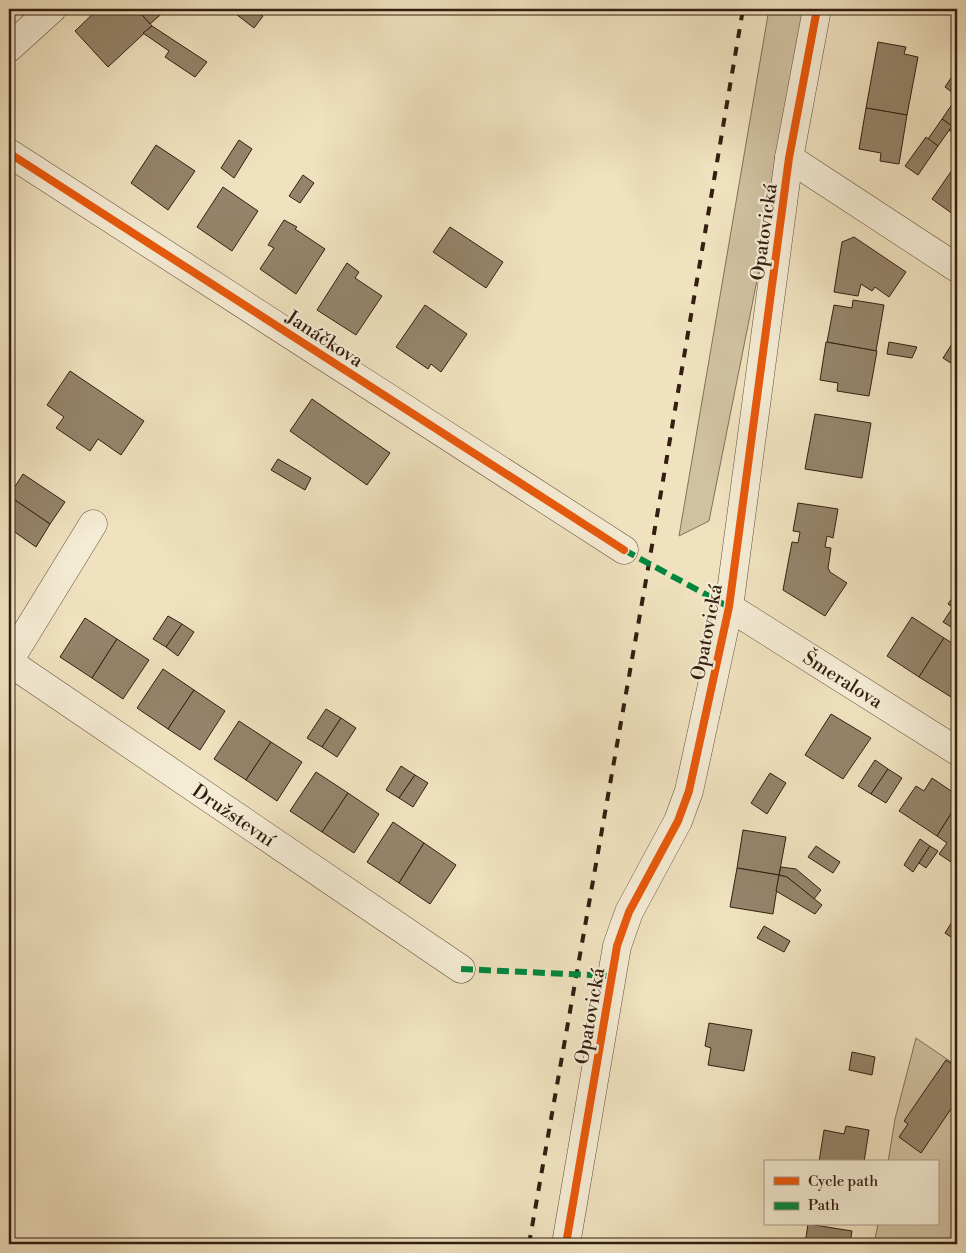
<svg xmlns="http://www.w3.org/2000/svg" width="966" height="1253" viewBox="0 0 966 1253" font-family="'Libre Bodoni',serif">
	<rect width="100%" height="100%" fill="#f0e2bf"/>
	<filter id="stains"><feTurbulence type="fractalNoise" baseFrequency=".004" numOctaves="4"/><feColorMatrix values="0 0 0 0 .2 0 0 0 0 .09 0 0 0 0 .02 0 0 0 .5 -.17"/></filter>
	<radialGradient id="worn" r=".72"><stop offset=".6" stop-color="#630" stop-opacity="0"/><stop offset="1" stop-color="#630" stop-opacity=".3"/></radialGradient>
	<g fill="#d0c1a1" stroke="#827059">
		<path d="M769 9H806L763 250 709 521 679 536Z"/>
		<path d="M916 1038 957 1066V1244H874L878 1224H937V1162H888L895 1119Z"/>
	</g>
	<g fill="#95846b" stroke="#331e11">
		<path d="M98 9H137L152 26 108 67 75 31Z"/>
		<path d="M137 9H167L150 24Z"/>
		<path d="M234 9H253L263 16 254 28 232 11Z"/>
		<path d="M152 26 207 62 195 77 165 57 169 51 143 33Z"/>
		<path d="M878 42 906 47 904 54 918 57 907 115 866 108Z"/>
		<path d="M957 69V96L945 87Z"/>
		<path d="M957 97V118L952 126 942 119Z"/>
		<path d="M866 108 907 115 899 164 880 161 881 153 859 149Z"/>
		<path d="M957 118V136L949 130Z"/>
		<path d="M942 119 952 126 938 146 928 139Z"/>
		<path d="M926 137 938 146 918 175 905 166Z"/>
		<path d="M239 140 252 149 234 178 221 168Z"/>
		<path d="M156 145 195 171 168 210 131 183Z"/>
		<path d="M957 163V217L932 199Z"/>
		<path d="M303 175 314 183 300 203 289 196Z"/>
		<path d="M223 187 258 211 232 251 197 227Z"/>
		<path d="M284 220 297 227 295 229 325 249 296 294 260 269 274 248 268 245Z"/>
		<path d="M450 227 503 262 486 288 433 252Z"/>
		<path d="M854 237 906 272 889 297 875 287 872 291 861 284 858 296 834 292 842 242Z"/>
		<path d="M347 263 359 272 355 278 382 296 356 335 317 310Z"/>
		<path d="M853 300 884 305 876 351 827 342 834 305 852 308Z"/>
		<path d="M425 305 467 334 441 372 431 364 428 369 396 347Z"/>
		<path d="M957 336V367L943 358Z"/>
		<path d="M826 342 877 351 869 396 837 391 838 383 820 380Z"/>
		<path d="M889 342 917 347 912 358 887 354Z"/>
		<path d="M70 371 144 421 121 455 98 439 90 451 56 428 64 417 47 405Z"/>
		<path d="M312 399 390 453 367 485 290 431Z"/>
		<path d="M815 414 871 423 862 478 805 469Z"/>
		<path d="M278 459 311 478 305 490 271 470Z"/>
		<path d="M23 474 65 502 50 524 9 496Z"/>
		<path d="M9 496 50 524 36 547 9 528Z"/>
		<path d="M798 503 838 509 833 538 827 536 825 547 831 548 828 568 830 572 847 583 825 616 783 590 792 542 798 543 800 532 793 531Z"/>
		<path d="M955 594 957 595V610L948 604Z"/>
		<path d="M953 607 957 610V617L951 627 943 622Z"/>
		<path d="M168 616 182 624 166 647 153 639Z"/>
		<path d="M912 617 944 638 919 677 887 656Z"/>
		<path d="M85 618 117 639 92 678 60 657Z"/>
		<path d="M182 624 194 632 178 656 166 647Z"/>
		<path d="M944 638 957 646V687L951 697 919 677Z"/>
		<path d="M117 639 149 660 123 699 92 678Z"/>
		<path d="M163 669 194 690 168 729 137 708Z"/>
		<path d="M194 690 225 711 200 750 168 729Z"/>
		<path d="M326 709 341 718 322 747 307 738Z"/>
		<path d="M831 714 871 738 843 779 805 755Z"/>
		<path d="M341 718 356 728 337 757 322 747Z"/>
		<path d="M239 721 271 742 246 780 214 759Z"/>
		<path d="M271 742 302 762 277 801 246 780Z"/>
		<path d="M875 760 888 769 871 794 858 786Z"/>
		<path d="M401 766 415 775 399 798 386 790Z"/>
		<path d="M888 769 902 778 886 803 871 794Z"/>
		<path d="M316 772 348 793 322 832 290 811Z"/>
		<path d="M770 773 786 783 767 814 751 803Z"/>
		<path d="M415 775 428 783 413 807 399 798Z"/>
		<path d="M932 778 957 795V804L937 836 899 811 916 786 924 791Z"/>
		<path d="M348 793 379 814 354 853 322 832Z"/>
		<path d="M957 804V866L939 854 947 843 937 836Z"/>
		<path d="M393 822 424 843 399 883 367 862Z"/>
		<path d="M743 830 786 837 779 875 737 868Z"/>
		<path d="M920 839 930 846 913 872 904 865Z"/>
		<path d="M424 843 456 865 430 904 399 883Z"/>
		<path d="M816 846 840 862 833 873 808 857Z"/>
		<path d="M930 846 938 851 926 868 919 863Z"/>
		<path d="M781 867 796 869 821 890 814 899 787 877 779 875Z"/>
		<path d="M737 868 779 875 773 914 730 907Z"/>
		<path d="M779 875 787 877 822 905 815 914 776 891Z"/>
		<path d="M957 914V941L945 933Z"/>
		<path d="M764 926 790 941 784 952 757 938Z"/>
		<path d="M709 1023 752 1030 744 1071 708 1065 711 1048 705 1046Z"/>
		<path d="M852 1052 875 1057 872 1075 849 1070Z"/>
		<path d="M946 1060 957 1067V1100L921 1153 899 1137 908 1124 904 1121Z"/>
		<path d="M846 1126 869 1130 864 1162H819L824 1130 844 1134Z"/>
		<path d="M808 1224 852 1231 850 1244H805Z"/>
	</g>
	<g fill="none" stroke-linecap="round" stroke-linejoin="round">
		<defs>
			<g id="minor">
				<path d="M9 48 52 9"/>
				<path d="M9 153 624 550"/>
				<path d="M789 158 957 268"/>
				<path id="s1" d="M729 607 957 751"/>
				<path d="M9 661 93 524"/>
				<path id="s2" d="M9 662 461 969"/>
				<path d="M566 1244 617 946 629 912 678 821 689 791 729 607 789 158 817 9"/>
			</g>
		</defs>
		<use href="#minor" stroke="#624f3c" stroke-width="29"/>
		<use href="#minor" stroke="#f5ecd5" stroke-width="28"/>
		<path stroke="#331e11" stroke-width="4" stroke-dasharray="9 9" stroke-linecap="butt" d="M529 1244 649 563 743 9"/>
		<g stroke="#00873e" stroke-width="6" stroke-dasharray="12 6" stroke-linecap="butt">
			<path d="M624 550 729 607"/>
			<path d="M461 969 612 976"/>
		</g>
		<defs>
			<g id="cycleway">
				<path d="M9 153 624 550"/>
				<path d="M566 1244 617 946 629 912 678 821 689 791 729 607 789 158 817 9"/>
			</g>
		</defs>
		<use href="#cycleway" stroke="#f5ecd5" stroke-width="11"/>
		<use href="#cycleway" stroke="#e8590c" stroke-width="8"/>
	</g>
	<g text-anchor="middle" stroke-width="4.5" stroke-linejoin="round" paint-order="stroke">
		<g font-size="19" fill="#331e11" stroke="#f5ecd5">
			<text transform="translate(763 232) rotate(-82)" y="7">Opatovická</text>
			<text transform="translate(325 338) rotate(33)" y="7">Janáčkova</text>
			<text transform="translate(706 632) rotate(-79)" y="7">Opatovická</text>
			<text dy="7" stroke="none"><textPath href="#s1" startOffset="135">Šmeralova</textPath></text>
			<text dy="7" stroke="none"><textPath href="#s2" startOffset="272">Družstevní</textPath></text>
			<text transform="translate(589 1016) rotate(-80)" y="7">Opatovická</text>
		</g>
	</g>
	<rect width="966" height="1253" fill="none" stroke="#f0e2bf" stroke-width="30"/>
	<rect x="10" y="10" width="946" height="1233" fill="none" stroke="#331e11" stroke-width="2.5"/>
	<rect x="15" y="15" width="936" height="1223" fill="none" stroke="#331e11"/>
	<rect x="764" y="1160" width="175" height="65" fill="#f5ecd5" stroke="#a79a87"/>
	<rect x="774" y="1177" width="25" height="8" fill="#e8590c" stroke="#a79a87"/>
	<text x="808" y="1186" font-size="15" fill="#331e11">Cycle path</text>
	<rect x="774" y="1202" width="25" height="8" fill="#00873e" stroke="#a79a87"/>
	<text x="808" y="1210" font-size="15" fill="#331e11">Path</text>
	<rect width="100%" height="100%" filter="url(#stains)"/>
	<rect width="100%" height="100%" fill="url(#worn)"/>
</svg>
